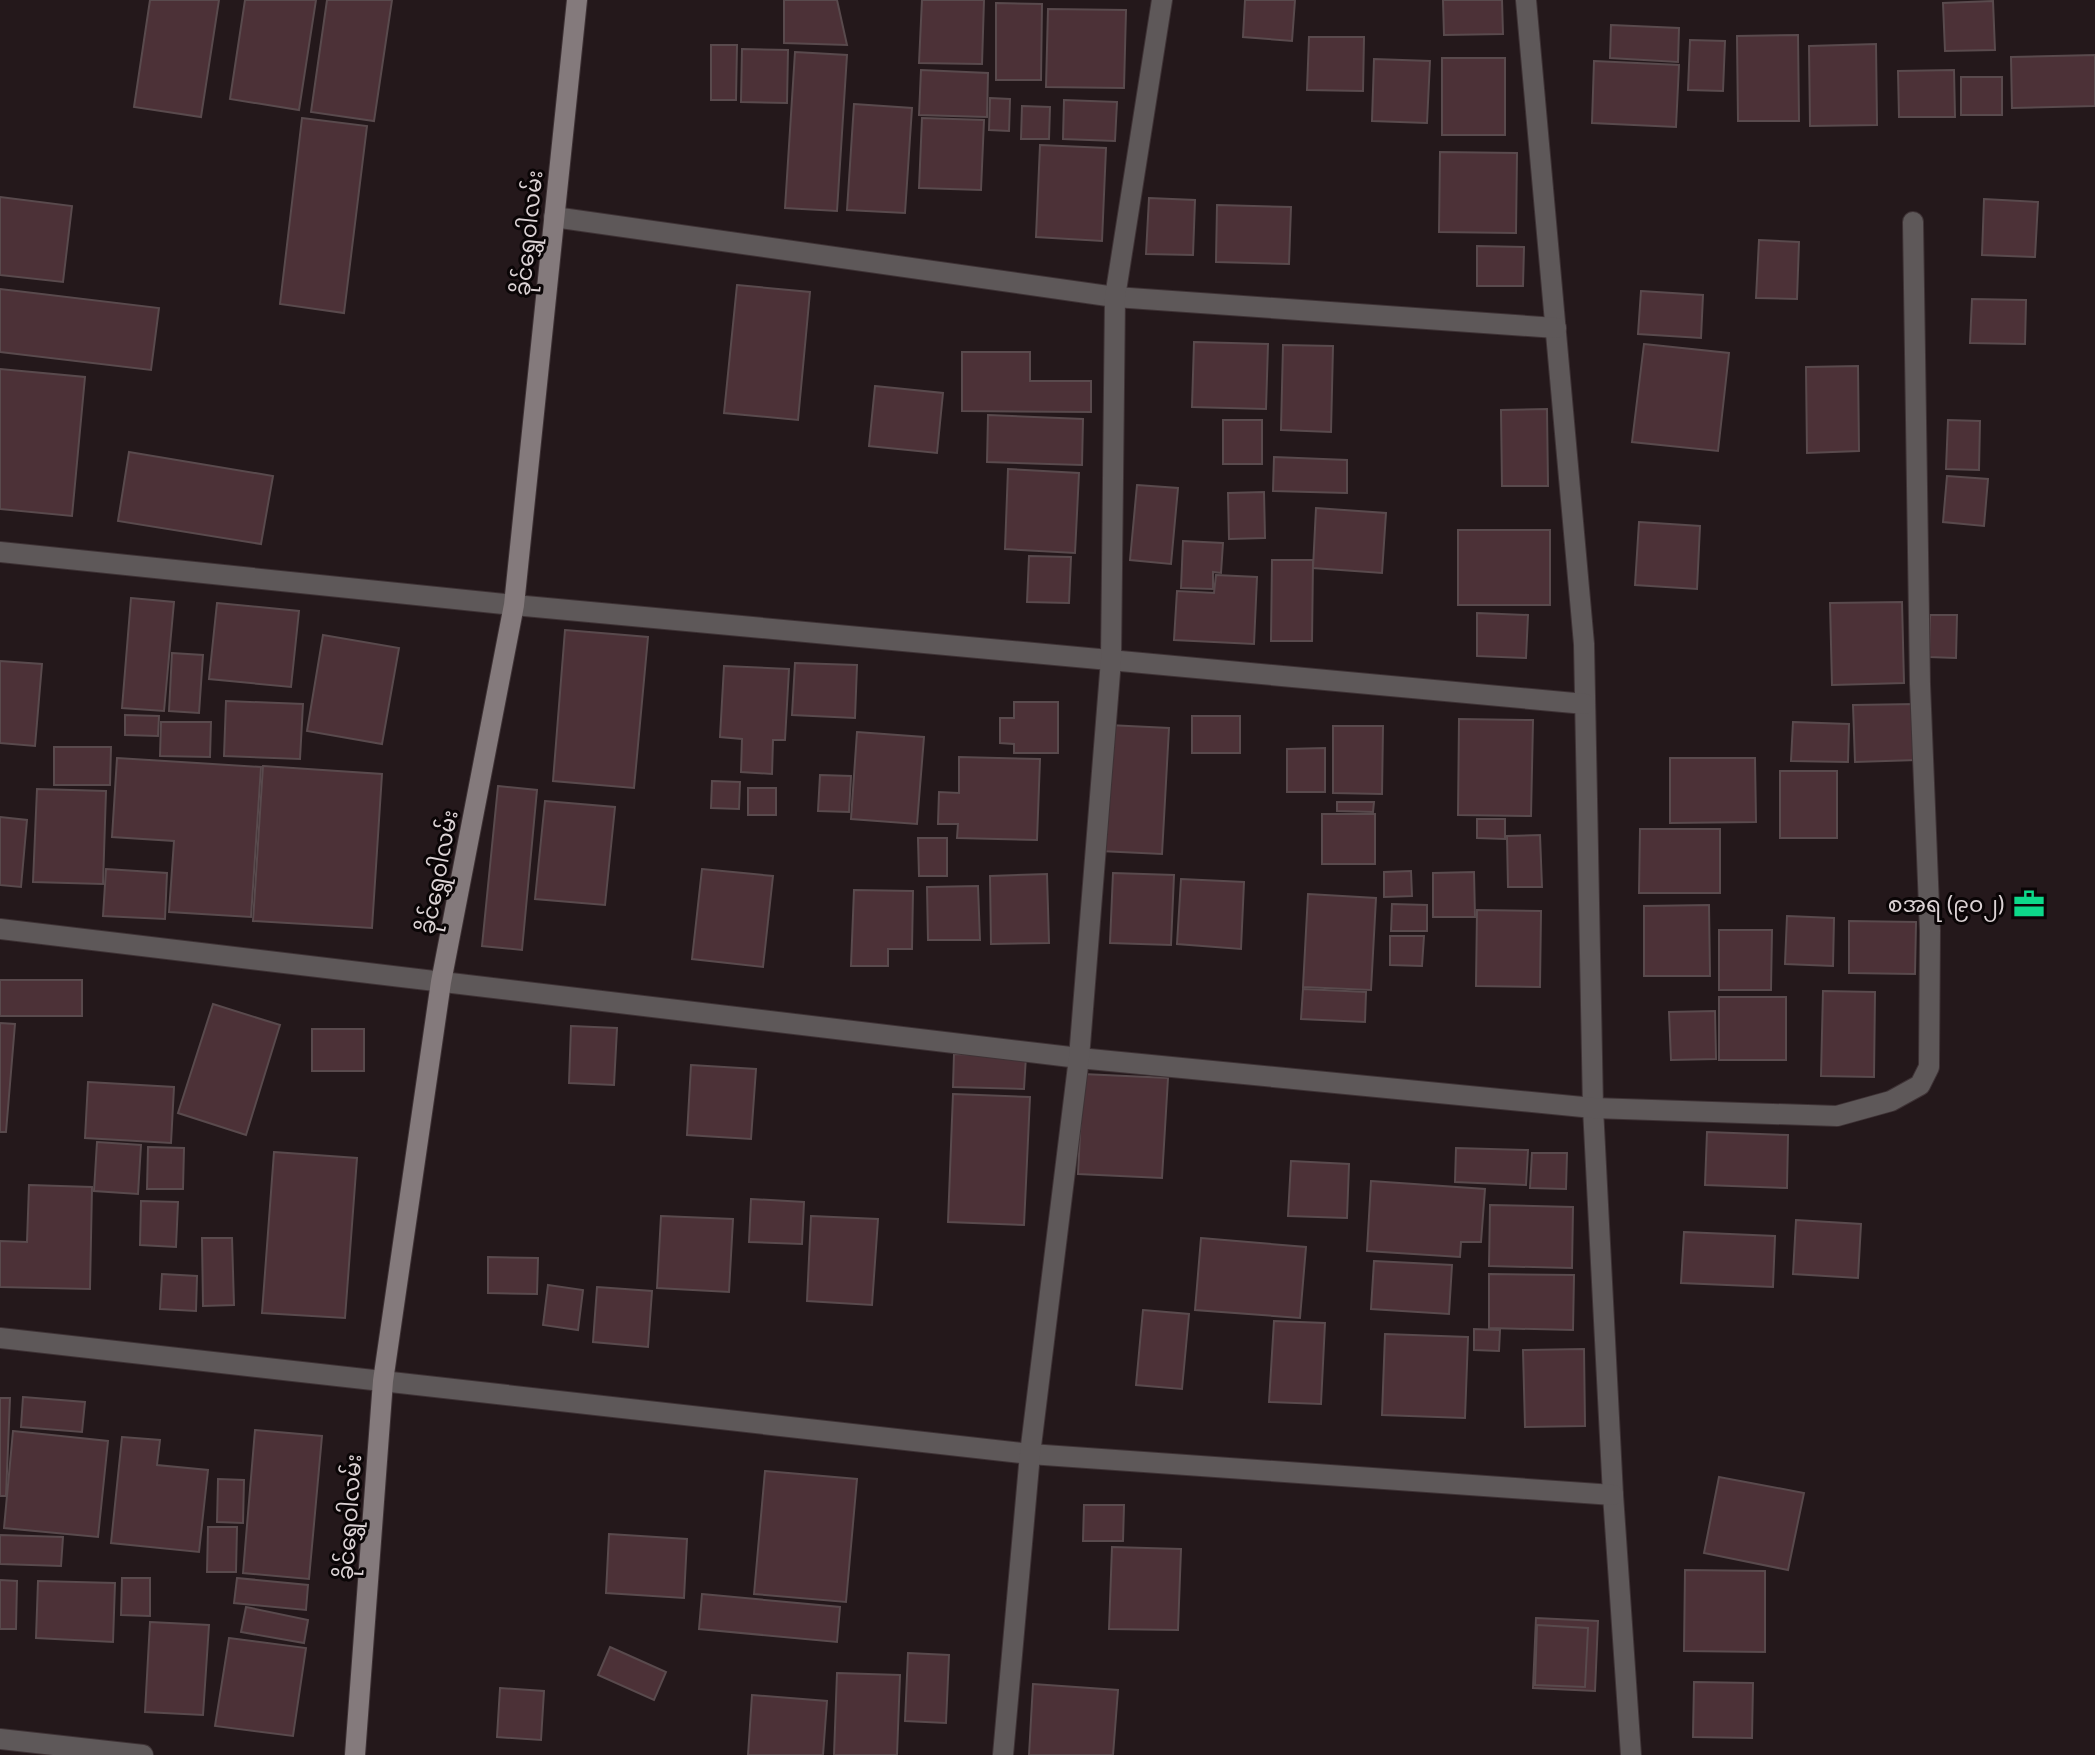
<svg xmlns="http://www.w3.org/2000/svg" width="2095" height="1755" viewBox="0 0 2095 1755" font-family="Cabin,'Noto Sans Myanmar',sans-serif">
	<rect width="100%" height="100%" fill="#24181b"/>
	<g fill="#4c3137" stroke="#594a4d" stroke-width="2">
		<path d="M150 0H219L201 117 134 107Z"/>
		<path d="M245 0H316L299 110 230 99Z"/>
		<path d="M327 0H392L374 121 311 112Z"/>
		<path d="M784 0H837L847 45 784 43Z"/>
		<path d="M922 0H984L982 64 919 63Z"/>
		<path d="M1245 0H1295L1292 41 1243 37Z"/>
		<path d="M1443 0H1502L1503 34 1444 35Z"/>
		<path d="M1993 1 1995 50 1945 51 1943 3Z"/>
		<path d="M996 3 1042 4 1041 80H996Z"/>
		<path d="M1048 9 1126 10 1124 88 1046 87Z"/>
		<path d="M1611 25 1679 28 1678 62 1610 58Z"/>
		<path d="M1798 35 1799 121H1738L1737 36Z"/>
		<path d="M1309 37H1364L1363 91 1307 90Z"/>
		<path d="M1690 40 1725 41 1723 91 1688 90Z"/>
		<path d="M1876 44 1877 125 1810 126 1809 46Z"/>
		<path d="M711 45H737L736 100H711Z"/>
		<path d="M742 49 788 50 787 103 741 102Z"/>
		<path d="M795 52 847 55 837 211 785 208Z"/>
		<path d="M2095 55V106L2012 108 2011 57Z"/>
		<rect x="1442" y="58" width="63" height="77"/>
		<path d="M1374 59 1430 61 1427 123 1372 121Z"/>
		<path d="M1594 61 1679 65 1676 127 1592 123Z"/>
		<path d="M921 70 988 73 987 117 919 115Z"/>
		<path d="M1954 70 1955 117H1899L1898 71Z"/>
		<rect x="1961" y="77" width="41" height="38"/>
		<path d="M990 98 1010 99 1009 131 989 130Z"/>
		<path d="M1064 100 1117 102 1115 141 1063 139Z"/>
		<path d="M854 104 912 108 905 213 847 210Z"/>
		<path d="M1022 106 1050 107 1049 139H1021Z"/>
		<path d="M302 118 367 126 344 313 280 304Z"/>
		<path d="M922 118 984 120 981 190 919 188Z"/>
		<path d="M1040 145 1106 148 1102 241 1036 237Z"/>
		<path d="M1440 152 1517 153 1516 233 1439 232Z"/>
		<path d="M0 197 72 206 63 282 0 275Z"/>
		<path d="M1149 198 1195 200 1193 255 1146 254Z"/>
		<path d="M1984 199 2038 202 2035 257 1982 255Z"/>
		<path d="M1217 205 1291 207 1289 264 1216 262Z"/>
		<path d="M1759 240 1799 242 1797 299 1756 298Z"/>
		<path d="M1477 246 1524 247 1523 286H1477Z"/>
		<path d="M737 285 810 292 798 420 724 413Z"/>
		<path d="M0 289 159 308 151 370 0 352Z"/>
		<path d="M1641 291 1703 295 1701 338 1638 334Z"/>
		<path d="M1972 299 2026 300 2025 344 1970 343Z"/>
		<path d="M1194 342 1268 344 1266 409 1192 407Z"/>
		<path d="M1644 344 1729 353 1718 451 1632 442Z"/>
		<path d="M1283 345 1333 346 1331 432 1281 430Z"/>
		<path d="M962 352H1030V381H1091V412L962 411Z"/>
		<path d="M1858 366 1859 451 1807 453 1806 367Z"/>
		<path d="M0 369 85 377 72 516 0 509Z"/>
		<path d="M875 386 943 393 937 453 869 446Z"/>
		<path d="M1547 409 1548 486H1502L1501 410Z"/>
		<path d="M988 415 1083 419 1082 465 987 462Z"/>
		<rect x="1223" y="420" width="39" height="44"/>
		<path d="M1948 420 1980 421 1979 470 1946 469Z"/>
		<path d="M129 452 273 476 261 544 118 521Z"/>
		<path d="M1274 457 1347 460V493L1273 491Z"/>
		<path d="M1008 469 1079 473 1075 553 1005 549Z"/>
		<path d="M1947 476 1988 479 1984 526 1943 522Z"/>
		<path d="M1137 485 1178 488 1171 564 1130 560Z"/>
		<path d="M1264 492 1265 538 1229 539 1228 493Z"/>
		<path d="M1316 508 1386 513 1382 573 1313 568Z"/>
		<path d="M1639 522 1700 526 1697 589 1635 585Z"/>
		<rect x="1458" y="530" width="92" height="75"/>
		<path d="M1183 541 1223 543 1221 573 1213 572V589L1181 588Z"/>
		<path d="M1029 556 1071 557 1069 603 1027 602Z"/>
		<path d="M1272 560H1313L1312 641H1271Z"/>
		<path d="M1216 575 1257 577 1254 644 1174 640 1177 591 1214 593Z"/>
		<path d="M131 598 174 602 164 711 122 708Z"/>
		<path d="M1902 602 1904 683 1832 685 1830 603Z"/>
		<path d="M217 603 299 611 291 687 209 679Z"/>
		<path d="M1477 613 1528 615 1526 658 1477 656Z"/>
		<path d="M1930 615H1957L1956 658 1929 657Z"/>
		<path d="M565 630 648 637 634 788 553 781Z"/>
		<path d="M323 635 399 648 382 744 307 731Z"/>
		<path d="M172 653 203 655 199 713 169 711Z"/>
		<path d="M0 661 42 664 35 746 0 743Z"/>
		<path d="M795 663 857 665 855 718 792 715Z"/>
		<path d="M724 666 789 669 785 740H773L772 774 741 772 742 739 720 737Z"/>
		<path d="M226 701 303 704 300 759 224 756Z"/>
		<path d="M1014 702H1058V753H1014V744L1000 743V718H1014Z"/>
		<path d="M1916 704 1917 760 1855 762 1853 705Z"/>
		<path d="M125 715 159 716 158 736 125 735Z"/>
		<rect x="1192" y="716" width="48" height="37"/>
		<path d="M1459 719 1533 720 1531 816 1458 815Z"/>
		<path d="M161 722H211L210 757 160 756Z"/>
		<path d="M1793 722 1849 724 1848 762 1791 761Z"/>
		<path d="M1108 725 1169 728 1162 854 1100 851Z"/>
		<path d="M1333 726H1383L1382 794 1333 793Z"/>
		<path d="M857 732 924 737 917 824 851 819Z"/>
		<path d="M54 747H111L110 785H54Z"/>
		<path d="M1325 748V792H1287V749Z"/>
		<path d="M959 757 1040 759 1037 840 957 838 958 824H938L939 792 959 793Z"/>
		<path d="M117 758 261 767 251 917 169 912 174 841 112 837Z"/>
		<path d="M1670 758H1755L1756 822 1670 823Z"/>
		<path d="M263 766 382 774 372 928 253 921Z"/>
		<rect x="1780" y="771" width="57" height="67"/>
		<path d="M820 775 851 776 849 812 818 811Z"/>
		<path d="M712 781 740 782 739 809 711 808Z"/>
		<path d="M498 786 537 790 522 950 482 946Z"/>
		<rect x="748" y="788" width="28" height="27"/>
		<path d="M37 789 106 791 103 884 33 882Z"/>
		<path d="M545 801 615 807 605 905 535 899Z"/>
		<path d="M1337 802H1374L1373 812 1337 811Z"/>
		<rect x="1322" y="814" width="53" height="50"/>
		<path d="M0 817 27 820 21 887 0 885Z"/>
		<path d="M1477 819H1505V839L1477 838Z"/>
		<path d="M1640 829H1720V893H1639Z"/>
		<path d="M1540 835 1542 887H1508L1507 836Z"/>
		<path d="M918 838H947V876H919Z"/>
		<path d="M106 869 167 873 165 919 103 916Z"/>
		<path d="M702 869 773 876 763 967 692 959Z"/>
		<path d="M1411 871 1412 896 1384 897V872Z"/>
		<path d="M1474 872 1475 917H1433V873Z"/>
		<path d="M1113 873 1174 875 1171 945 1110 943Z"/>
		<path d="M1047 874 1049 943 991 944 990 876Z"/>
		<path d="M1181 879 1244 882 1241 949 1177 944Z"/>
		<path d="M978 886 980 940H928L927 887Z"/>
		<path d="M854 890 913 891 912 949H888V966H851Z"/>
		<path d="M1308 894 1376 898 1371 990 1303 987Z"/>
		<path d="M1392 904 1427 905V931H1391Z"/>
		<path d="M1709 905 1710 976H1644V906Z"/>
		<path d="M1477 910 1541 911 1540 987 1476 986Z"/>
		<path d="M1787 916 1834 918 1833 966 1785 964Z"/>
		<path d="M1849 921 1916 922 1915 974 1849 973Z"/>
		<path d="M1719 930H1772L1771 990H1719Z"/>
		<path d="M1390 936H1424L1422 966 1390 965Z"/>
		<rect x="0" y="980" width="82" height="36"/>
		<path d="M1303 989 1366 992 1365 1022 1301 1019Z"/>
		<path d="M1823 991 1875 992 1874 1077 1821 1076Z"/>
		<rect x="1719" y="997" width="67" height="63"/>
		<path d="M213 1004 280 1025 246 1135 178 1113Z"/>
		<path d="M1715 1011 1716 1059 1671 1060 1669 1012Z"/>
		<path d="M0 1023 15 1024 6 1132H0Z"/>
		<path d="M571 1026 617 1028 614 1085 569 1083Z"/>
		<rect x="312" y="1029" width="52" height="42"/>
		<path d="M954 1054 1026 1056 1024 1089 953 1087Z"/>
		<path d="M691 1065 756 1069 751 1139 687 1135Z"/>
		<path d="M1083 1074 1168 1078 1162 1178 1078 1174Z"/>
		<path d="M88 1082 174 1087 171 1143 85 1138Z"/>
		<path d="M953 1094 1030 1097 1024 1225 948 1222Z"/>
		<path d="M1707 1132 1788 1135 1787 1188 1705 1185Z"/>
		<path d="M97 1142 141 1145 138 1194 94 1191Z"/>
		<path d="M148 1147 184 1148 183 1189H147Z"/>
		<path d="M1456 1148 1528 1150 1526 1185 1455 1182Z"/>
		<path d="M274 1152 357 1158 345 1318 262 1313Z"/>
		<path d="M1532 1153H1567L1566 1189 1530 1188Z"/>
		<path d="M1291 1161 1349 1164 1347 1218 1288 1216Z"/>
		<path d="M1371 1181 1485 1189 1481 1242H1461L1460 1257 1367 1251Z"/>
		<path d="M29 1185 92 1187 90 1289 0 1287V1241L27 1242Z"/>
		<path d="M751 1199 804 1202 802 1244 749 1242Z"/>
		<path d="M141 1201 178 1202 176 1247 140 1245Z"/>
		<path d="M1490 1205 1573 1207 1572 1268 1489 1266Z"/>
		<path d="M661 1216 733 1219 729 1292 657 1288Z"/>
		<path d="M811 1216 878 1219 872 1305 807 1301Z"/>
		<path d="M1796 1220 1861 1224 1858 1278 1793 1274Z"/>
		<path d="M1684 1232 1775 1236 1773 1287 1681 1283Z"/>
		<path d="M202 1238H232L234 1305 203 1306Z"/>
		<path d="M1201 1238 1306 1247 1300 1318 1195 1310Z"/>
		<path d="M488 1257 538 1258 537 1294 488 1293Z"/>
		<path d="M1374 1261 1452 1265 1449 1314 1371 1309Z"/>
		<path d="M162 1274 197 1276 196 1311 160 1309Z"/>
		<path d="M1489 1274 1574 1275 1573 1330 1489 1328Z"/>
		<path d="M548 1285 583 1290 578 1330 543 1325Z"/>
		<path d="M597 1287 652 1291 648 1347 593 1342Z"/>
		<path d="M1143 1310 1189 1314 1182 1389 1136 1385Z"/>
		<path d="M1274 1321 1325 1323 1321 1404 1269 1402Z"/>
		<path d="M1474 1329 1500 1330 1499 1351 1474 1350Z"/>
		<path d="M1385 1334 1468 1337 1465 1418 1382 1415Z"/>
		<path d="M1584 1349 1585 1426 1525 1427 1523 1350Z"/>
		<path d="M23 1397 85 1402 82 1432 21 1427Z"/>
		<path d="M0 1398H10L6 1496H0Z"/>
		<path d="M255 1430 322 1436 309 1579 243 1573Z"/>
		<path d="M13 1431 108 1441 98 1537 4 1528Z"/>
		<path d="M122 1437 160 1440 157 1465 208 1470 199 1552 111 1543Z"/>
		<path d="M765 1471 857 1479 846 1602 754 1594Z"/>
		<path d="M1719 1477 1804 1493 1788 1570 1704 1553Z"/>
		<path d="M218 1479 244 1480 243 1523 217 1522Z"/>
		<path d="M1084 1505H1124L1123 1541H1083Z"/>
		<path d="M208 1527H237L236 1572H207Z"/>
		<path d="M609 1534 687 1539 684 1598 606 1593Z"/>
		<path d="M0 1535 63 1537 61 1566 0 1564Z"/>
		<path d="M1112 1547 1181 1549 1178 1630 1109 1629Z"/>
		<path d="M1685 1570 1765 1571V1652L1684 1651Z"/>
		<path d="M122 1578H150V1616L121 1615Z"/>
		<path d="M237 1578 308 1585 306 1610 234 1603Z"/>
		<path d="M0 1580 17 1581 16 1629H0Z"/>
		<path d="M38 1581 115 1583 113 1642 36 1638Z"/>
		<path d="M702 1594 840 1607 837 1642 699 1629Z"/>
		<path d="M246 1607 308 1620 304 1643 241 1632Z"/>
		<path d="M1536 1618 1598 1621 1595 1691 1533 1688Z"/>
		<path d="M150 1622 209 1625 203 1715 145 1712Z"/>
		<path d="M1537 1625 1588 1628 1585 1687 1535 1685Z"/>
		<path d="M229 1638 306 1648 293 1736 215 1726Z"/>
		<path d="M610 1647 666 1672 654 1700 598 1675Z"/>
		<path d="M908 1653 949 1655 946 1723 905 1721Z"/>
		<path d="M837 1673 900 1675 897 1755H834Z"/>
		<path d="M1694 1682 1753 1683 1752 1738 1693 1737Z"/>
		<path d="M1033 1684 1118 1690 1113 1755H1029Z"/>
		<path d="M500 1688 544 1691 541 1740 497 1737Z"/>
		<path d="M752 1695 827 1701 823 1755H748Z"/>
	</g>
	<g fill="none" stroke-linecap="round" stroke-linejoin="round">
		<defs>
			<g id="street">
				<path d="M1526 0 1584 644 1593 1108 1613 1495 1631 1755"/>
				<path d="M554 217 1115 297 1556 328"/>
				<path d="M0 552 514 605 1585 704"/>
				<path d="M0 929 1079 1058 1593 1108 1837 1116 1891 1101 1920 1085 1929 1067 1930 931 1920 684 1913 222"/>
				<path d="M0 1338 1030 1454 1613 1495"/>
				<path d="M0 1739 143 1755"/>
				<path d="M1003 1755 1030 1454 1079 1058 1111 660 1115 297 1162 0"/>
			</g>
			<path id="secondary" d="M355 1755 383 1381 441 982 514 605 577 0"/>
		</defs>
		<use href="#street" stroke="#3e3235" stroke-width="22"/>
		<use href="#secondary" stroke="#3e3235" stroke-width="22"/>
		<use href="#street" stroke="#5e5859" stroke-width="20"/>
		<use href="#secondary" stroke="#847a7c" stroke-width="20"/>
	</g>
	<defs>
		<symbol id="office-bare" viewBox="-9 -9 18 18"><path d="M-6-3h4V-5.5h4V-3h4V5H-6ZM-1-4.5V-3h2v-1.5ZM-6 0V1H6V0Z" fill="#0dd98a" stroke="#0a0506" stroke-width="2.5" paint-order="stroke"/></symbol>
	</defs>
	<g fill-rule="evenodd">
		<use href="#office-bare" x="2007" y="882" width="44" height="44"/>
	</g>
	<g text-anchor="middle" stroke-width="6" stroke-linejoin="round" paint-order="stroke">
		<g font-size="22" fill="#dcd3d5" stroke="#0a0506">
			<text transform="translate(528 233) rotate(-84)" y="8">ခိုင်ရွှေဝါလမ်း</text>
			<text transform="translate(438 872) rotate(-79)" y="8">ခိုင်ရွှေဝါလမ်း</text>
			<text transform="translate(349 1517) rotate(-86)" y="8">ခိုင်ရွှေဝါလမ်း</text>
		</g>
		<g font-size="22" fill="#dcd3d5" stroke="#0a0506" text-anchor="end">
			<text x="2005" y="912">စအရ (၉၀၂)</text>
		</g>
	</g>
</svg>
